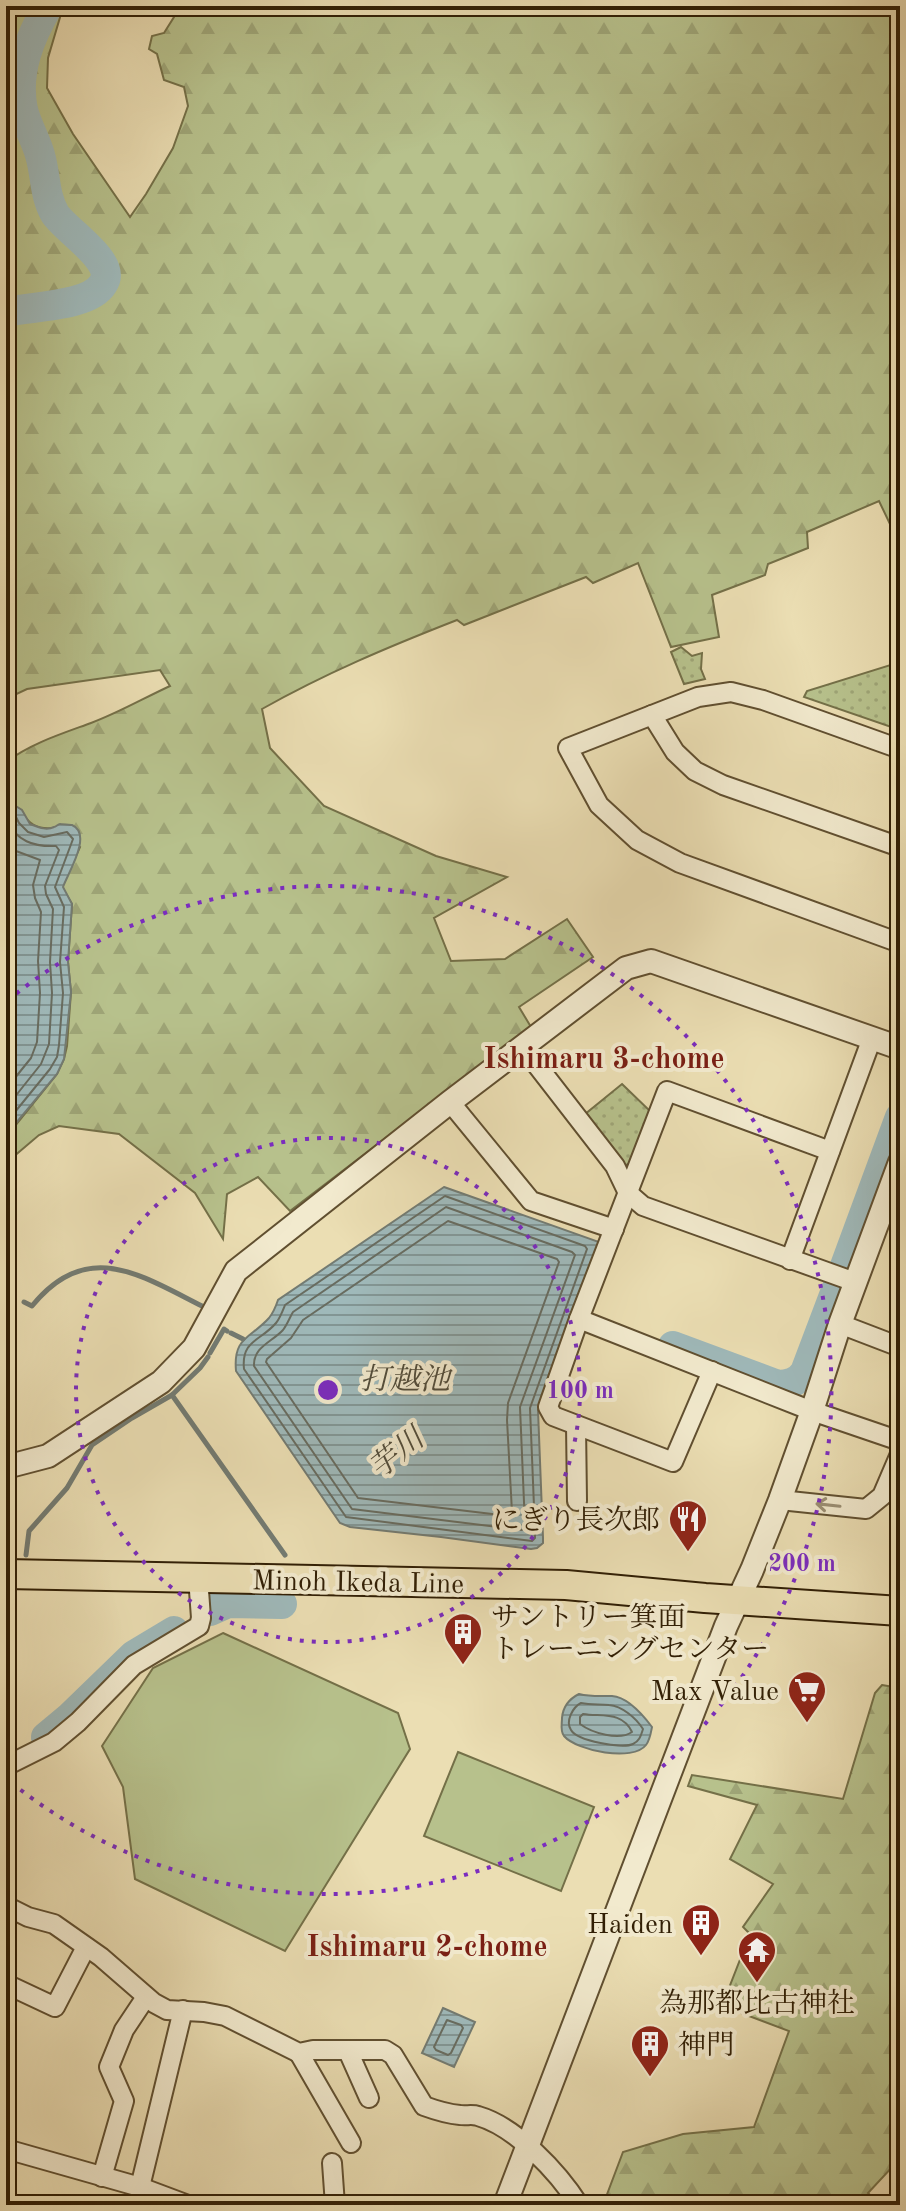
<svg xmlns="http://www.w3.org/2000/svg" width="906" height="2211" viewBox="0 0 906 2211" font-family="'Old Standard TT','Noto Serif JP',serif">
	<defs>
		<pattern id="grass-dots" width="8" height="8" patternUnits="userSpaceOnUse" patternTransform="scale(2)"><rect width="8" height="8" fill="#b7c18c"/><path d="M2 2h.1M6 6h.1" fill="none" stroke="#9ea577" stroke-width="1.8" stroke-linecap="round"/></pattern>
		<pattern id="forest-firs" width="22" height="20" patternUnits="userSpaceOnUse" patternTransform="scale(2)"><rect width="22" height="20" fill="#b7c18c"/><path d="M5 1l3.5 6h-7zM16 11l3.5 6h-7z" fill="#9ea577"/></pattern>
		<pattern id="water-rules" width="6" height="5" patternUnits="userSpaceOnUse" patternTransform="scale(2)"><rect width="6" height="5" fill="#9fb9ba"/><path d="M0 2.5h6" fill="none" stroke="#829695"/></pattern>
	</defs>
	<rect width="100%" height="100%" fill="#ebdeb3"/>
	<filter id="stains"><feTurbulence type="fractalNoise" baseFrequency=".0025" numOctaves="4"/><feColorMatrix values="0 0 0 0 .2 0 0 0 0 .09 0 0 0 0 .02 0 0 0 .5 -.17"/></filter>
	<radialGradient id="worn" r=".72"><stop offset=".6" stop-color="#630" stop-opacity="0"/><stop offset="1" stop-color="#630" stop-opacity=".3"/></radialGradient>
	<g fill="url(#grass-dots)" stroke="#747048" stroke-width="2">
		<path d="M681 647 692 656 702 653 701 669 705 679 684 684 671 652Z"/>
		<path d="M900 662V719L897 729 804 697 807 691Z"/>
		<path d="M622 1084 652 1113 633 1162 624 1166 584 1115Z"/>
	</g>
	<g fill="url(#forest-firs)" stroke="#747048" stroke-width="2">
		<path d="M6 6H65L61 14 48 58 47 88 73 134 130 217 146 194 173 148 188 106 184 87 164 80 157 54 149 49 152 36 164 33 174 17 177 6H900V545L879 501 807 532 808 548 768 564 765 575 712 595 719 637 671 647 638 563 593 583 586 577 464 625 457 620C388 647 326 673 262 709L270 748 324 806 436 856 507 877 434 918 451 961 505 959 567 919 593 957 519 1007 531 1027 290 1211 258 1177 227 1194 223 1239 195 1193 119 1134 59 1126 39 1135 6 1163V1137L57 1074 64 1059 67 1046 71 992 68 962 72 904 62 887 80 847 53 828C25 831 27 811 6 800V762C32 743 61 734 91 723 118 713 144 698 170 686L160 670 27 689 6 699Z"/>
		<path d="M882 1685 900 1688V2149L895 2164 868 2193 880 2205H603L623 2152 683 2134 754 2127 789 2031 722 2006 750 1934 743 1927 773 1884 730 1859 757 1805 688 1786 692 1775 843 1799 875 1693Z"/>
	</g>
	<g fill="#b7c18c" stroke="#747048" stroke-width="2">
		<path d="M223 1633 398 1713 410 1749 285 1951 135 1879 123 1787 102 1746 153 1668Z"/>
		<path d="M458 1752 594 1807 561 1891 424 1836Z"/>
	</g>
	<g fill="url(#water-rules)" stroke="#737b72" stroke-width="2">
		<path d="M6 800 22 810 30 824C38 827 46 831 54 827 56 827 58 824 60 824 61 824 71 825 72 825 93 834 68 873 63 887L72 904 68 962 71 992 64 1059 57 1074 6 1135Z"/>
		<path d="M444 1187 599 1242 538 1410 543 1538V1543L537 1548 531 1549 441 1537 350 1527 340 1523 236 1371C233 1337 250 1339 269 1318 273 1313 276 1306 278 1300Z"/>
		<path d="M579 1694C591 1697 600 1696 612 1696 627 1697 643 1715 652 1727 651 1732 650 1740 646 1745 633 1762 577 1751 564 1736 560 1731 562 1724 562 1718 563 1706 569 1699 579 1694Z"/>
		<path d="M443 2008 475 2022 454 2067 422 2053Z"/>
	</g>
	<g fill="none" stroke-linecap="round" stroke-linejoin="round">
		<g stroke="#686c60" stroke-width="2">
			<path d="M6 809 15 815 19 823 28 832 44 837 67 832 73 839 55 887 64 907 60 962 63 993 59 1045 57 1057 50 1069 6 1123"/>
			<path d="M6 820C17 841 33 847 56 846L59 850 45 886 46 894 53 909 50 962 52 993 49 1044 41 1064 6 1108"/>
			<path d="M6 842 16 851 40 860 33 885 35 898 41 912 38 961 40 993 37 1042 31 1058 6 1089"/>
			<path d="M445 1196 585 1246 587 1249 530 1408 535 1531V1538L532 1541 346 1517 244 1369C241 1340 261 1341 276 1323 280 1318 283 1310 285 1305Z"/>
			<path d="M446 1207 572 1252 575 1255 520 1407 525 1526 522 1530 352 1509 254 1366C253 1347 272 1342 283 1330 287 1325 290 1317 293 1312Z"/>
			<path d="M448 1221 557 1259 559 1262 508 1403 507 1420 512 1512 509 1516 358 1498 266 1362 267 1359 291 1338 303 1320Z"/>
			<path d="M581 1703C591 1705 599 1704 609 1705 622 1706 636 1718 643 1729 641 1735 640 1741 633 1744 623 1749 577 1741 571 1730 565 1721 573 1707 581 1703Z"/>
			<path d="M583 1714C602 1717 622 1711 632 1732 619 1741 592 1733 580 1724V1717Z"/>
			<path d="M447 2020 461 2025 463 2028 451 2053 448 2055 436 2050 434 2047Z"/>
		</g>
		<g stroke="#737b72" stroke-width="5">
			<path d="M6 1293 14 1297"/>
			<path d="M24 1302 32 1306C87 1238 140 1275 202 1306"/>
			<path d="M231 1333 243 1339"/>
			<path d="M210 1353 224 1329 227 1331"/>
			<path d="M172 1395 285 1555"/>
			<path d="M26 1555 29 1531 67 1488 92 1445 132 1418 172 1395 200 1368 208 1357"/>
		</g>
		<g stroke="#9fb9ba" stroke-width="30">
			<path d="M6 312C31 306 89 307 103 284 118 262 67 232 55 214 44 195 46 175 40 155 36 140 27 126 23 110 15 72 30 37 48 6"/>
			<path d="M845 1266 900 1117"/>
			<path d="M673 1346 778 1385C789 1385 798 1382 805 1372L836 1290"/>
			<path d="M210 1611 228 1603 282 1604"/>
			<path d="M46 1737 70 1717 134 1655 174 1631"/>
		</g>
		<defs>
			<g id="minor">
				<path d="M652 715 675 752 695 771 723 785 900 847"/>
				<path d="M900 749 763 700 731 692 698 697 568 748 599 805 637 840 680 863 900 943"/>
				<path d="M522 1046 615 1166 628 1193 643 1206 855 1282"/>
				<path d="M450 1102 531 1201 614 1229"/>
				<path d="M790 1260 872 1038"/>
				<path d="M579 1319 812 1411 900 1441"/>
				<path d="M840 1324 900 1347"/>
				<path d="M712 1371 673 1462 553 1416 548 1407 579 1319 667 1091 830 1151"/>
				<path d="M576 1425 577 1501"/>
				<path d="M780 1500 866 1509 882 1496 900 1454"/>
				<path d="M6 1766 54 1742 78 1722 134 1665 199 1626 201 1618 198 1577"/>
				<path d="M6 1906 28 1917 54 1924 101 1957 154 2003 167 2010 204 2012 225 2016 299 2053 313 2050H385L393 2055 424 2106C435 2110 448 2114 460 2115 466 2116 472 2114 478 2116 516 2127 558 2172 579 2205"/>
				<path d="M6 1984 55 2007 86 1947"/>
				<path d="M348 2051 369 2098"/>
				<path d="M299 2053 351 2143"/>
				<path d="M6 2149 140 2187 188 2205"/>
				<path d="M332 2163 335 2205"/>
				<path d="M102 2177 124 2101 109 2067 124 2030 146 1997"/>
				<path d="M140 2187 183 2010"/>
			</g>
			<g id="tertiary">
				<path d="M6 1467 48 1456 161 1382 194 1348 236 1271 450 1102 626 968 651 961 900 1048"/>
				<path d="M505 2205 726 1626 752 1570 780 1500 812 1411 840 1324 900 1162"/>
			</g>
			<path id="primary" d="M6 1574 566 1585 705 1598 900 1611"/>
		</defs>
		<use href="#minor" stroke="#604f30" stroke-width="22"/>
		<use href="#tertiary" stroke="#604f30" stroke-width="26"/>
		<use href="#primary" stroke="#311f05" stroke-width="32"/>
		<use href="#minor" stroke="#f2eace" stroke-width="18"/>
		<use href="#tertiary" stroke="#f2eace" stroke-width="22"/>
		<use href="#primary" stroke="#ebdeb3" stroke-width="28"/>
	</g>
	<defs><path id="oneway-shaft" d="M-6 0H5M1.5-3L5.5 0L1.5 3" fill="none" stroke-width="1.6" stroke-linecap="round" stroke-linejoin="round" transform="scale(2)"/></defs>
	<use stroke="#9b8f74" href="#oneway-shaft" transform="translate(828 1505) rotate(-174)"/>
	<g fill="none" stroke="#7b2cbf" stroke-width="4" stroke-dasharray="4 8">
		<circle cx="328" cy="1390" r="252"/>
		<path d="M7 1001A504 504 0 1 1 7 1779"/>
	</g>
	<defs>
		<symbol id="restaurant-pin" viewBox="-11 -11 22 30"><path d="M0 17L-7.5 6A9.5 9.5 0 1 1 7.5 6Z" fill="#8f2418" stroke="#f2eace"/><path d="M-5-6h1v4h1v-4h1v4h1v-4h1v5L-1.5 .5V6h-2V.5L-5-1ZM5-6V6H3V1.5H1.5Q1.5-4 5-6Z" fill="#fff"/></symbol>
		<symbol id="building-pin" viewBox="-11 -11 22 30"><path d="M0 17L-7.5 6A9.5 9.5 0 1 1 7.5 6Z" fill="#8f2418" stroke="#f2eace"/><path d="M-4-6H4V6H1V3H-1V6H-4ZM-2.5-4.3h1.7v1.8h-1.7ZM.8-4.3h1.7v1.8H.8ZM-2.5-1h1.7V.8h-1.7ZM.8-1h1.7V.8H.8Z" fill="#fff"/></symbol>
		<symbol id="supermarket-pin" viewBox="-11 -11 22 30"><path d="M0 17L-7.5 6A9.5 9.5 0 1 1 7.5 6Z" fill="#8f2418" stroke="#f2eace"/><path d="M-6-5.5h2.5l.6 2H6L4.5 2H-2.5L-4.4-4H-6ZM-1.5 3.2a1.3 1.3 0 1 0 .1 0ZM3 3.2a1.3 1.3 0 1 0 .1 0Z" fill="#fff"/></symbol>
		<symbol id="temple-pin" viewBox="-11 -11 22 30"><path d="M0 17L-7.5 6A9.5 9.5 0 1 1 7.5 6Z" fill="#8f2418" stroke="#f2eace"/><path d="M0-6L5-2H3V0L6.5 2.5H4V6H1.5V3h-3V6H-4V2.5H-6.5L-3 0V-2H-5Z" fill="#fff"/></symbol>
	</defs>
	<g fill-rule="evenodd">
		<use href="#restaurant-pin" x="666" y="1497" width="44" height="60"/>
		<use href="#building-pin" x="441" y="1610" width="44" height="60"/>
		<use href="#supermarket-pin" x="785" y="1668" width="44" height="60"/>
		<use href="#building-pin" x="679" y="1901" width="44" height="60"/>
		<use href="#temple-pin" x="735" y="1928" width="44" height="60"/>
		<use href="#building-pin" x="628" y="2022" width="44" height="60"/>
	</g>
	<g text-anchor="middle" stroke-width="8" stroke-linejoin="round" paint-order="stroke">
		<g font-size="28" fill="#311f05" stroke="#f2eace" text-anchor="end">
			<text x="660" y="1529">にぎり長次郎</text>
			<text x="491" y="1626" text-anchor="start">サントリー箕面<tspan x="491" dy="32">トレーニングセンター</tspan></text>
			<text x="779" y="1700">Max Value</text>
			<text x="673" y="1933">Haiden</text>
			<text x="757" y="2012" text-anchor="middle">為那都比古神社</text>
			<text x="678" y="2054" text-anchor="start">神門</text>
		</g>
		<g font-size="28" fill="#311f05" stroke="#f2eace">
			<text transform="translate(358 1581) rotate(1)" y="10">Minoh Ikeda Line</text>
		</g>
		<g font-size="30" font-weight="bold" fill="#7a1f14" stroke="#f2eace">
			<text x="604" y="1068">Ishimaru 3-chome</text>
			<text x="427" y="1956">Ishimaru 2-chome</text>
		</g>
		<g font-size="30" font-style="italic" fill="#524d3b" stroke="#f2eace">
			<text x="405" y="1389">打越池</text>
			<text transform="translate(396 1453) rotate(-39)" y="10">芋川</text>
		</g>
	</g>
	<circle cx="328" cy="1390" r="12" fill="#7b2cbf" stroke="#f2eace" stroke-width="4"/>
	<g font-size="24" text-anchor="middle" font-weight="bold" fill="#7b2cbf" stroke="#f2eace" stroke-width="8" stroke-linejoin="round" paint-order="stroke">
		<text x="580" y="1398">100 m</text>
		<text x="802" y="1571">200 m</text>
	</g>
	<rect width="906" height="2211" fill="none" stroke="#ebdeb3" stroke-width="32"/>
	<rect x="8" y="8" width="890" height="2195" fill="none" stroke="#311f05" stroke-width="4"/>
	<rect x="16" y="16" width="874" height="2179" fill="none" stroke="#311f05" stroke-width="2"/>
	<rect width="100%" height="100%" filter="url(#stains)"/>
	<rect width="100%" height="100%" fill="url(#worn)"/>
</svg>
